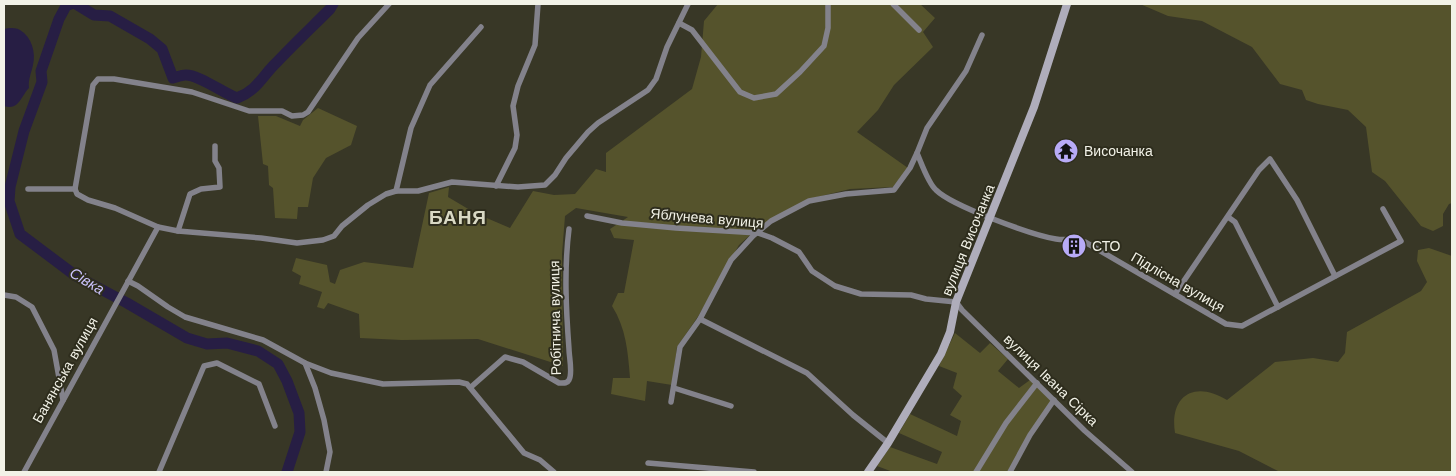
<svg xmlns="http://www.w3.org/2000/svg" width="1456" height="476" viewBox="0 0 1456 476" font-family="'Work Sans',sans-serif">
	<rect width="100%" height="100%" fill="#383726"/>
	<g fill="#55532c">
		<path d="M718 4H920L935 18 923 32 933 47 894 85 878 110 857 132 908 168 893 187 850 189 809 199 758 228 739 245 699 315 677 347 672 385 647 381 645 401 611 394 613 378H630C628 352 626 328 612 306L618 293H624L634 240 614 238 610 229 628 217 576 208 565 216 562 254 563 366 478 339 402 340 360 338 359 314 328 303 324 309 317 307 322 292 299 284 301 276 292 271 296 258 327 265 330 282 335 284 340 270 364 262 413 268 429 193 449 187 448 197 475 213 510 228 533 191 554 195 575 194 596 169 606 172V153L692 89 701 57 704 21Z"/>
		<path d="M1140 4H1452V203L1449 204 1443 214V226L1433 231 1421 226 1385 181 1372 172 1366 127 1348 110 1318 104 1306 100 1302 90 1280 84 1252 47 1202 21 1168 16Z"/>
		<path d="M318 108 357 126 351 145 326 158 313 178 308 207H298L297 219 275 218 273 188 269 185 268 166 263 164 258 116H276L300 126 303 120Z"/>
		<path d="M1429 248 1452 256V472H1280L1239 451 1175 433C1169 395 1195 380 1227 400L1275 362 1313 358 1338 362 1345 353 1347 332 1421 291 1427 282 1417 261 1418 250Z"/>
		<path d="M955 333 980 353 990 343 1008 359 998 371 1019 388 1030 380 1051 401 1011 472H893L877 466 890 447 937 464 942 452 899 433 910 414 957 436 961 421 950 415 962 396 953 388 957 373 939 366Z"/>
	</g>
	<path fill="#271e44" d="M9 28C12 28 17 28 20 30 32 37 36 53 33 65 31 74 28 80 29 88 21 96 19 111 4 106V29Z"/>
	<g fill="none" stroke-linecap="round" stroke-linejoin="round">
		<g stroke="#271e44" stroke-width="11">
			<path d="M71 4 66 6 59 19 41 71 42 82 24 131 10 187 9 201 20 234 76 276 127 303 187 338 207 344 227 343 258 351 278 364 287 381 299 413 300 432 287 472"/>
			<path d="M76 4 94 15 110 16 150 39 162 49 173 78C177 77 182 75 185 75 198 74 223 93 237 98 258 90 262 76 277 62 294 44 312 27 330 9L333 4"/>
		</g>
		<g stroke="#83828b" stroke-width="5.5">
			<path d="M893 4 919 30"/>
			<path d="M679 23 692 30 740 92 754 98 776 94 800 72 824 46 828 28V4"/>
			<path d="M982 35 966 71 927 128 917 153C921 162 928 183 936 190 952 206 1032 235 1056 239 1068 241 1072 237 1085 242L1226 324 1242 326 1401 241 1383 209"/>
			<path d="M496 186 515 148 517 135 513 106 518 86 535 45 538 4"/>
			<path d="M28 189H75"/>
			<path d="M75 189 77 194 88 200 115 208 158 227 178 231 261 238 297 243 323 240 334 236 342 226 368 205 386 194 396 191H418L452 182 518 187 545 185 555 175 566 158 588 132 598 123 648 90 656 79 667 47 688 4"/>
			<path d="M75 189 93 85 98 79H114L192 92 249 111H282L292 116 303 115 308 112 358 38 389 4"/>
			<path d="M396 191 411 128 430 85 481 27"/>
			<path d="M587 216 622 223 676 228 758 233 772 238 799 252 812 271 835 286 861 294 911 295 926 299 956 302 962 310 1085 431 1132 472"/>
			<path d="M1228 217 1235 222 1278 307"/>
			<path d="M178 231 190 194 201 189 220 187 219 168 215 161V146"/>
			<path d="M128 281 138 286 168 307 185 317 263 340 305 363 331 373 383 384 459 382 467 384 524 453 540 460 554 472"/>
			<path d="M1175 294 1259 170 1270 159 1297 200 1335 276"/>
			<path d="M4 295 16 297 32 307 54 350 63 400"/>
			<path d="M700 319 807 373 853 415 888 443"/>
			<path d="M305 363 315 388 324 420 330 452 326 472"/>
			<path d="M471 387 505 357 523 362 559 383C563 383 567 384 569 380 573 373 569 357 569 349 566 309 564 269 569 229"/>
			<path d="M674 388 731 406"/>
			<path d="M671 402 680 347 700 319 731 260 753 236 771 221 809 201 846 194 894 190 910 168 917 153"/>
			<path d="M648 463 754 472"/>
			<path d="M24 472 158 227"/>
			<path d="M159 472 204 366 217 363 259 384 275 426"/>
			<path d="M976 472 1006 423 1037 383"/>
			<path d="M1010 472 1030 435 1054 400"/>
		</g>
		<path stroke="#afadbb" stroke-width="8" d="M868 472 888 443 941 354 950 332 956 302 1034 107 1067 4"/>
	</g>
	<defs>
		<symbol id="temple-disc" viewBox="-11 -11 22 22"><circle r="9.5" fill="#b8abf7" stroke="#2e2d1d"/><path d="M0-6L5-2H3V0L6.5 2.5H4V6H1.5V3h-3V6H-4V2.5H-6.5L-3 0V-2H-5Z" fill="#111"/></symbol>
		<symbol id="building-disc" viewBox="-11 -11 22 22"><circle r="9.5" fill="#b8abf7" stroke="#2e2d1d"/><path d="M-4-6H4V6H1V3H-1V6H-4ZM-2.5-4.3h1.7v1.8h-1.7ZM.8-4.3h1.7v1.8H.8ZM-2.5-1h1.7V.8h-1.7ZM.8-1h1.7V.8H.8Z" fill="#111"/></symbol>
	</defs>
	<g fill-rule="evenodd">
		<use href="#temple-disc" x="1052" y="137" width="28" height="28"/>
		<use href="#building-disc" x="1060" y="232" width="28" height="28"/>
	</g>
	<g text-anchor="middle" stroke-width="4" stroke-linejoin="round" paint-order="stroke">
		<g font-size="14" fill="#f2f2e7" stroke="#2e2d1d" text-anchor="start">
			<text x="1084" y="156">Височанка</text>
			<text x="1092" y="251">СТО</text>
		</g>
		<g font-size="14" fill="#f2f2e7" stroke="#2e2d1d">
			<text transform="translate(707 218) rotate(5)" y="5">Яблунева вулиця</text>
			<text transform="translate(968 240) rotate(-68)" y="5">вулиця Височанка</text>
			<text transform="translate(1178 282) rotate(30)" y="5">Підлісна вулиця</text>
			<text transform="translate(555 318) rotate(-91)" y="5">Робітнича вулиця</text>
			<text transform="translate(65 370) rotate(-61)" y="5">Банянська вулиця</text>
			<text transform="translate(1051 380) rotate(44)" y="5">вулиця Івана Сірка</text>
		</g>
		<g font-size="15" font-style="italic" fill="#cbc3fc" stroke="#2e2d1d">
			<text transform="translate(87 281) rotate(31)" y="5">Сівка</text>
		</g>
		<g font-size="19" font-weight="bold" letter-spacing="1" fill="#d9d9c4" stroke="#2e2d1d">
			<text x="458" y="224">БАНЯ</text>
		</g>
	</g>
	<rect width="1456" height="476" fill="none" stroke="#f2f2e7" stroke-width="10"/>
</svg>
